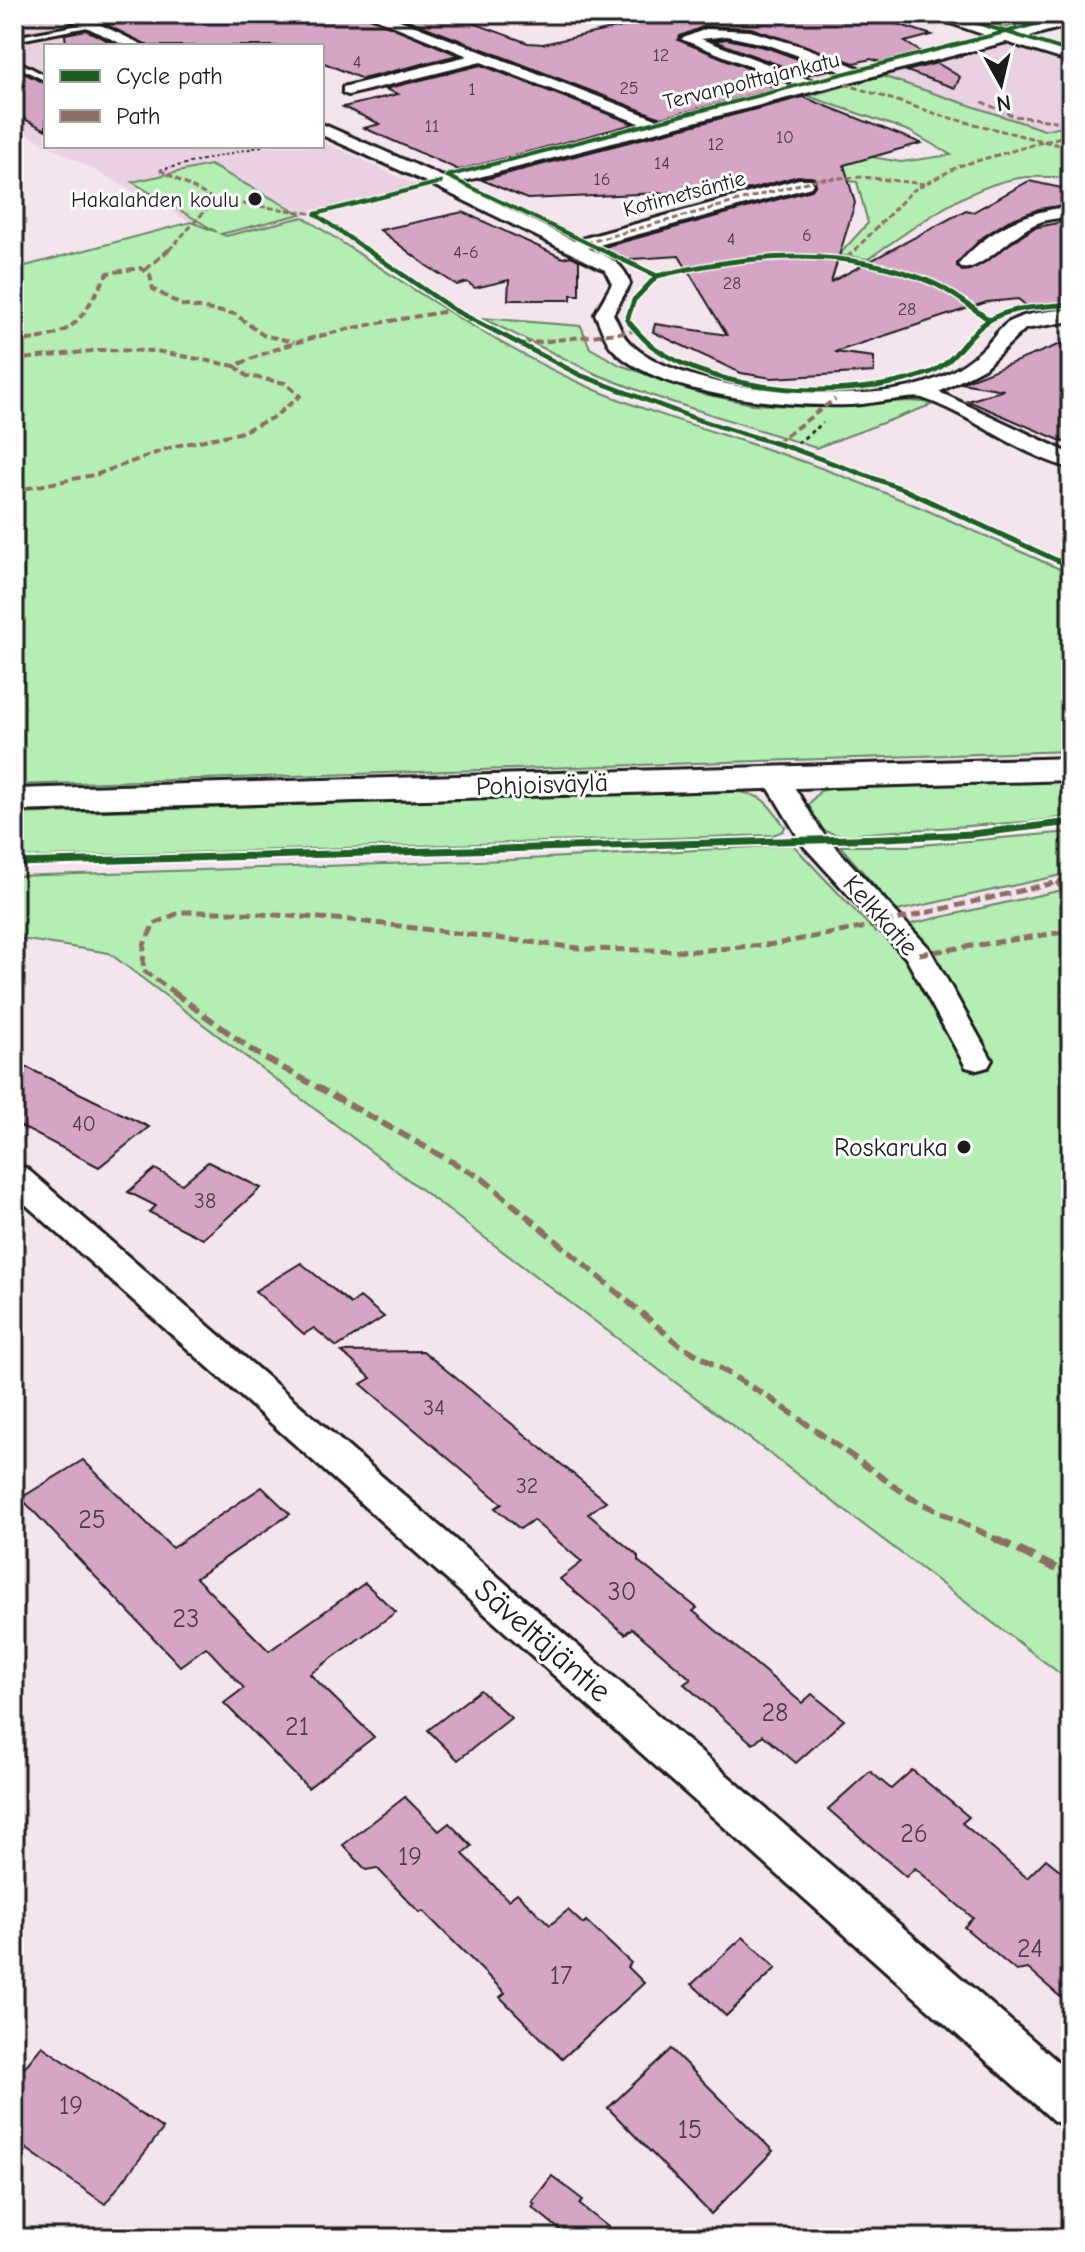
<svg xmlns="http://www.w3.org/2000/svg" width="1085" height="2252" viewBox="0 0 1085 2252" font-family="'Comic Neue',sans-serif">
	<rect width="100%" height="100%" fill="#f3e4ee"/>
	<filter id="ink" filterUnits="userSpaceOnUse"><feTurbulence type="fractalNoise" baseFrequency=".0125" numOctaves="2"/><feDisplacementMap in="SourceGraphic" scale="16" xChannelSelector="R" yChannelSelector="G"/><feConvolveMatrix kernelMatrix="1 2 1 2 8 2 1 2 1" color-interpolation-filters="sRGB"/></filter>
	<g filter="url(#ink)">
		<g fill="#ead1e2">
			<path d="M14 14H43L115 46H46V144L14 127Z"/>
			<path d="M737 33 842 70 803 79 701 39Z"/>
			<path d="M1003 44 1071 65V124L1044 130 882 76Z"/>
			<path d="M322 141 418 186 306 212 303 217 226 236 191 222 50 146H322Z"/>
		</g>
		<g fill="#b4eeb2" stroke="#688567" stroke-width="2">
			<path d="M953 14H1063L1004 28Z"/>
			<path d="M882 76 1044 130 1071 124V178C1057 177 1041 176 1027 177 971 182 913 228 868 259L839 255 868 223 857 182 823 178 842 152 901 162 951 155 909 131 808 96Z"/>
			<path d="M210 165 301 214 221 234 226 236 303 217C394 276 484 340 584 385 652 415 721 433 790 457 886 490 978 533 1071 574V751L14 785V269L191 222 217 232 132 182Z"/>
			<path d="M482 318 581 326 590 348 620 365 699 393 752 404 806 407 907 401 936 403 816 448 653 396 596 374Z"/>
			<path d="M1071 781V816L1038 821 841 835C818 832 815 826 809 804L820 791 836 788Z"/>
			<path d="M732 791C764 794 767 802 785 827L783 831 773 835 14 858V814Z"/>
			<path d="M1071 832V873L897 911 840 846H910Z"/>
			<path d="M793 845 875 932 1071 888V1682L109 953 14 938V876L509 860Z"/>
		</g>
		<g fill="#d6a5c5" stroke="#1c1c1c" stroke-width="2">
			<path d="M154 14H362L458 55 362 79 322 62V46H148L105 24Z"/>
			<path d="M392 14H449L528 43 543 44 681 14H866L932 35 905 42 921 52 881 62 871 59 854 63 751 28 705 26 680 36 678 40 781 82 769 85 779 88 661 118Z"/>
			<path d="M86 30 119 46H66L65 34Z"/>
			<path d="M727 39 768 48 828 70 806 75 714 41Z"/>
			<path d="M937 63 960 77 955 88 906 71Z"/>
			<path d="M481 65 634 124 459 170 364 128 380 124 343 107 398 94 385 89Z"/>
			<path d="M14 68 46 84V130L14 114Z"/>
			<path d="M803 97 921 143 844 165 855 203 831 282 966 210 973 212 1029 181 1071 190V204L1039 209 1008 221 980 239 957 266 962 271 970 270 1034 228 1071 220V306L1033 311 1018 299 987 302 835 352 874 357V372L772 378 741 373 653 332 655 324 727 335 679 256 617 260 597 249 812 190 816 184 814 178 798 176 751 189 527 199 482 180Z"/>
			<path d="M463 212 563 258 571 256 579 260V295H571V300H508L509 280 475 288 467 282 457 285 427 266 380 230Z"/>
			<path d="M1071 340V445L968 401 1004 390 961 383Z"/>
			<path d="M14 1061 71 1089 149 1127 99 1167 14 1123Z"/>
			<path d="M208 1162 261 1188 203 1239 149 1212 156 1206 128 1192 155 1169 182 1184Z"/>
			<path d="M301 1263 351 1304 360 1297 384 1317 337 1347 314 1328 304 1334 255 1291Z"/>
			<path d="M423 1351 606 1501 588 1514 638 1556V1561L697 1608 693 1611 802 1703 812 1694 844 1720 796 1763 763 1735 753 1744 684 1684 691 1679 632 1628 625 1634 560 1579 582 1562 533 1520 520 1529 495 1508 502 1504 361 1384 371 1378 342 1352Z"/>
			<path d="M83 1460 172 1548 262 1487 290 1514 196 1578 269 1651 365 1583 396 1612 310 1674 374 1737 308 1788 224 1703 244 1688 206 1647 180 1666 21 1498Z"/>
			<path d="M480 1690 511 1718 458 1760 428 1730Z"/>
			<path d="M912 1770 969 1817 962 1823 1027 1878 1046 1859 1071 1879V2006L1028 1969 1016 1971 964 1927 973 1918 915 1868 906 1877 828 1809 870 1771 891 1789Z"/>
			<path d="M405 1797 439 1831 449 1823 472 1846 463 1854 508 1900 517 1893 550 1925 568 1910 583 1924 586 1921 631 1963 628 1967 644 1983 562 2059 500 1997 505 1993 423 1911 420 1913 377 1868 366 1870 343 1845Z"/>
			<path d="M743 1937 776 1968 726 2016 692 1984Z"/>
			<path d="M42 2046 163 2129 105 2204 14 2140V2080Z"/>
			<path d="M671 2049 773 2151 711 2214 608 2108Z"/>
			<path d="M552 2176 583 2200 579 2204 622 2238H570L532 2207 535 2204 532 2202Z"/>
		</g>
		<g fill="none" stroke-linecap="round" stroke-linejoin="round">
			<defs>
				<g id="lane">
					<path d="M91 23 93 26 14 41V37Z"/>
					<path d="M19 62 46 76V81L16 66Z"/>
				</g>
				<g id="street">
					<path d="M59 14H78L145 46H126Z"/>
					<path d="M365 14H384L661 121 800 86 681 39 706 29 750 31 804 47 864 70 991 37 924 14H945L1007 33 1071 17V25L1022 38 1071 53V62L1006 42 456 183 574 241 799 179H811L813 183 811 187 588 248C607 257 624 262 630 284L613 314C618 322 621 334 628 341 678 395 862 406 928 382 949 375 970 362 985 347 994 338 1000 327 1011 321 1029 312 1051 311 1071 309V321L1025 329 984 368 939 392 1071 454V468C1018 455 973 415 922 398 912 395 864 405 849 405 787 407 654 396 611 347 604 338 600 324 595 314L612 284 605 270 435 186 322 135V124L443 177 644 125 481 62 348 95 343 93V87L468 56ZM727 36 769 45 848 74 816 82 701 39Z"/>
					<path d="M1071 207V217C1057 218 1045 219 1033 225 1014 234 979 272 962 268L959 264C986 231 1029 209 1071 207Z"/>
					<path d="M775 769 784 771 824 835 929 948 992 1060 988 1067 977 1070 966 1067 906 958 803 845 762 777 766 771Z"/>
					<path d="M14 1165 26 1168 1071 2073V2128L1054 2121 14 1194Z"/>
				</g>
				<path id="secondary" d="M1071 758V780L14 811V789Z"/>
			</defs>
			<use href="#lane" stroke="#1c1c1c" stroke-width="6"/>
			<use href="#street" stroke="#1c1c1c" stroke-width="6"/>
			<use href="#secondary" stroke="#1c1c1c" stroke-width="6"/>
			<path stroke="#1c1c1c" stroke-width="2" stroke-dasharray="3 3" stroke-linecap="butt" d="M160 170 262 146"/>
			<path stroke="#1c1c1c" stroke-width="3" stroke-dasharray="4 4" stroke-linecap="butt" d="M791 448 823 423"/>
			<use href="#lane" fill="#fff" fill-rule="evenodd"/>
			<use href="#street" fill="#fff" fill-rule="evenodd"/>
			<use href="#secondary" fill="#fff" fill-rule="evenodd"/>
			<g stroke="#8d6e63" stroke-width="3" stroke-dasharray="6 3" stroke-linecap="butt">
				<path d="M845 84 946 117 1071 148"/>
				<path d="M982 102 1014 116 1071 123"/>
				<path d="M160 170 215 200 315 214"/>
				<path d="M586 243 818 179 863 177 925 184"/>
				<path d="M169 250 215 200"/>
				<path d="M855 250 912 191 959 166 1071 134"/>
			</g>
			<g stroke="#8d6e63" stroke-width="4" stroke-dasharray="8 4" stroke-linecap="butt">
				<path d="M846 259 857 248"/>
				<path d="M145 270 171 248"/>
				<path d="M14 342C77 335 77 325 108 273L140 268 150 275 153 289 181 305 235 314 263 335 294 342"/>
				<path d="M522 344 634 331"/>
				<path d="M14 360 101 350 156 351 235 366"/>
				<path d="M776 443 835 399"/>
				<path d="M14 491 98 474 175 446 239 433 274 417 300 396 285 383 247 376 235 366C305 333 379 323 454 310"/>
			</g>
			<g stroke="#8d6e63" stroke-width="5" stroke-dasharray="10 5" stroke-linecap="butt">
				<path d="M1057 882 1071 901"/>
				<path d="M919 954 1071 931"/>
				<path d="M176 994 143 970 144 945 154 924 181 912H229L350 920 586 949 695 951 775 944 861 928 1071 879"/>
			</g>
			<path stroke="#8d6e63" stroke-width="6" stroke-dasharray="13 6" stroke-linecap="butt" d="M173 992 256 1053 483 1179 677 1343 770 1398 911 1498 1000 1541"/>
			<path stroke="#8d6e63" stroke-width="8" stroke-dasharray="17 8" stroke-linecap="butt" d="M996 1539 1071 1576"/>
			<defs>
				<g id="cycleway-far2">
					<path d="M948 14 1071 52"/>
					<path d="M447 176 602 250"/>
					<path d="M447 176 1071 15"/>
					<path d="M367 250 315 214 441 182"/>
				</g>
				<g id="cycleway-far1">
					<path d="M364 248 454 310 580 375 699 420 791 448 903 489 1071 567"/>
					<path d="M598 248 657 276 634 300 627 320C635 329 643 339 652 346 720 396 852 401 929 373 956 363 965 335 988 321 1011 306 1045 307 1071 304"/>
					<path d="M657 276C748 254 844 245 933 283 953 292 971 307 989 320"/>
				</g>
				<path id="cycleway" d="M14 863 886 838 972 834 1071 822"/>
			</defs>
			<use href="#cycleway-far2" stroke="#fff" stroke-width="6"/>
			<use href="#cycleway-far1" stroke="#fff" stroke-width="8"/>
			<use href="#cycleway" stroke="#fff" stroke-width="11"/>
			<use href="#cycleway-far2" stroke="#1b5e20" stroke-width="4"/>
			<use href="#cycleway-far1" stroke="#1b5e20" stroke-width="5"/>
			<use href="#cycleway" stroke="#1b5e20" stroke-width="7"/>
		</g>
	</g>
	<g fill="#1c1c1c" stroke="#fff" stroke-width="3">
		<circle cx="255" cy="199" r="8"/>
		<circle cx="964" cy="1147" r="8"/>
	</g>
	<g text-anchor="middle" stroke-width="6" stroke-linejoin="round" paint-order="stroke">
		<g font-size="18" fill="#4a3e46">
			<text x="661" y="61">12</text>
			<text x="357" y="68">4</text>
			<text x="629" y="94">25</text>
			<text x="472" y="95">1</text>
			<text x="432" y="132">11</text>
			<text x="785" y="143">10</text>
			<text x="716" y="150">12</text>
			<text x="662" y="169">14</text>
			<text x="602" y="185">16</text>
			<text x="807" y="241">6</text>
			<text x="731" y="245">4</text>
			<text x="466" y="258">4-6</text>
			<text x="732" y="289">28</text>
			<text x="907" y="315">28</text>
		</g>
		<g font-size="22" fill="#1c1c1c" stroke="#fff">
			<text transform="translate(751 80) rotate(-14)" y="8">Tervanpolttajankatu</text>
			<text transform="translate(684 193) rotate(-15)" y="8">Kotimetsäntie</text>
		</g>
		<g font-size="22" fill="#1c1c1c" stroke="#fff" text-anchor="end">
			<text x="239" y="207">Hakalahden koulu</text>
		</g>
		<g font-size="22" fill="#4a3e46">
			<text x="84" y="1131">40</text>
			<text x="205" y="1208">38</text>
			<text x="434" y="1415">34</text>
			<text x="527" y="1493">32</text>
		</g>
		<g font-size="26" fill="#1c1c1c" stroke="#fff">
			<text transform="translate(542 784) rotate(-2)" y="9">Pohjoisväylä</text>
			<text transform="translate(881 915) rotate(48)" y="9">Kelkkatie</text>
		</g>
		<g font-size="26" fill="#1c1c1c" stroke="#fff" text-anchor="end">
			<text x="948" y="1156">Roskaruka</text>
		</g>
		<g font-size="26" fill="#4a3e46">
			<text x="92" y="1528">25</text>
			<text x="622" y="1600">30</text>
			<text x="186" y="1627">23</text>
			<text x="775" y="1721">28</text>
			<text x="297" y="1735">21</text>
			<text x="914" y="1842">26</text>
			<text x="410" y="1865">19</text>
			<text x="1030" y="1957">24</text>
			<text x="561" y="1984">17</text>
			<text x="71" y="2114">19</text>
			<text x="690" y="2138">15</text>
		</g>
		<g font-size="32" fill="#1c1c1c" stroke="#fff">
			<text transform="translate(543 1640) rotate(41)" y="11">Säveltäjäntie</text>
		</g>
	</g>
	<rect width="1085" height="2252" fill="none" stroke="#fff" stroke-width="48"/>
	<rect x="24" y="24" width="1037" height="2204" fill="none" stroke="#1c1c1c" stroke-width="3" filter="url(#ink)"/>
	<rect x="44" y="44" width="280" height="104" fill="#ffffff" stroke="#a4a4a4" stroke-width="2"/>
	<rect x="60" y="70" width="40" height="12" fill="#1b5e20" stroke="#a4a4a4" stroke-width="2"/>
	<text x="116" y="84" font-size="24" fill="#1c1c1c">Cycle path</text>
	<rect x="60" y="110" width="40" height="12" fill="#8d6e63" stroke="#a4a4a4" stroke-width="2"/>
	<text x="116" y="124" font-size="24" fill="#1c1c1c">Path</text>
	<g transform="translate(1001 84) rotate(172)" stroke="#ffffff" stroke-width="6" paint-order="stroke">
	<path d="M0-6L14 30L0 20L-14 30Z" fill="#1c1c1c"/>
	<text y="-12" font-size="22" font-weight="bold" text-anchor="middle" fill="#1c1c1c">N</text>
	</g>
</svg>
